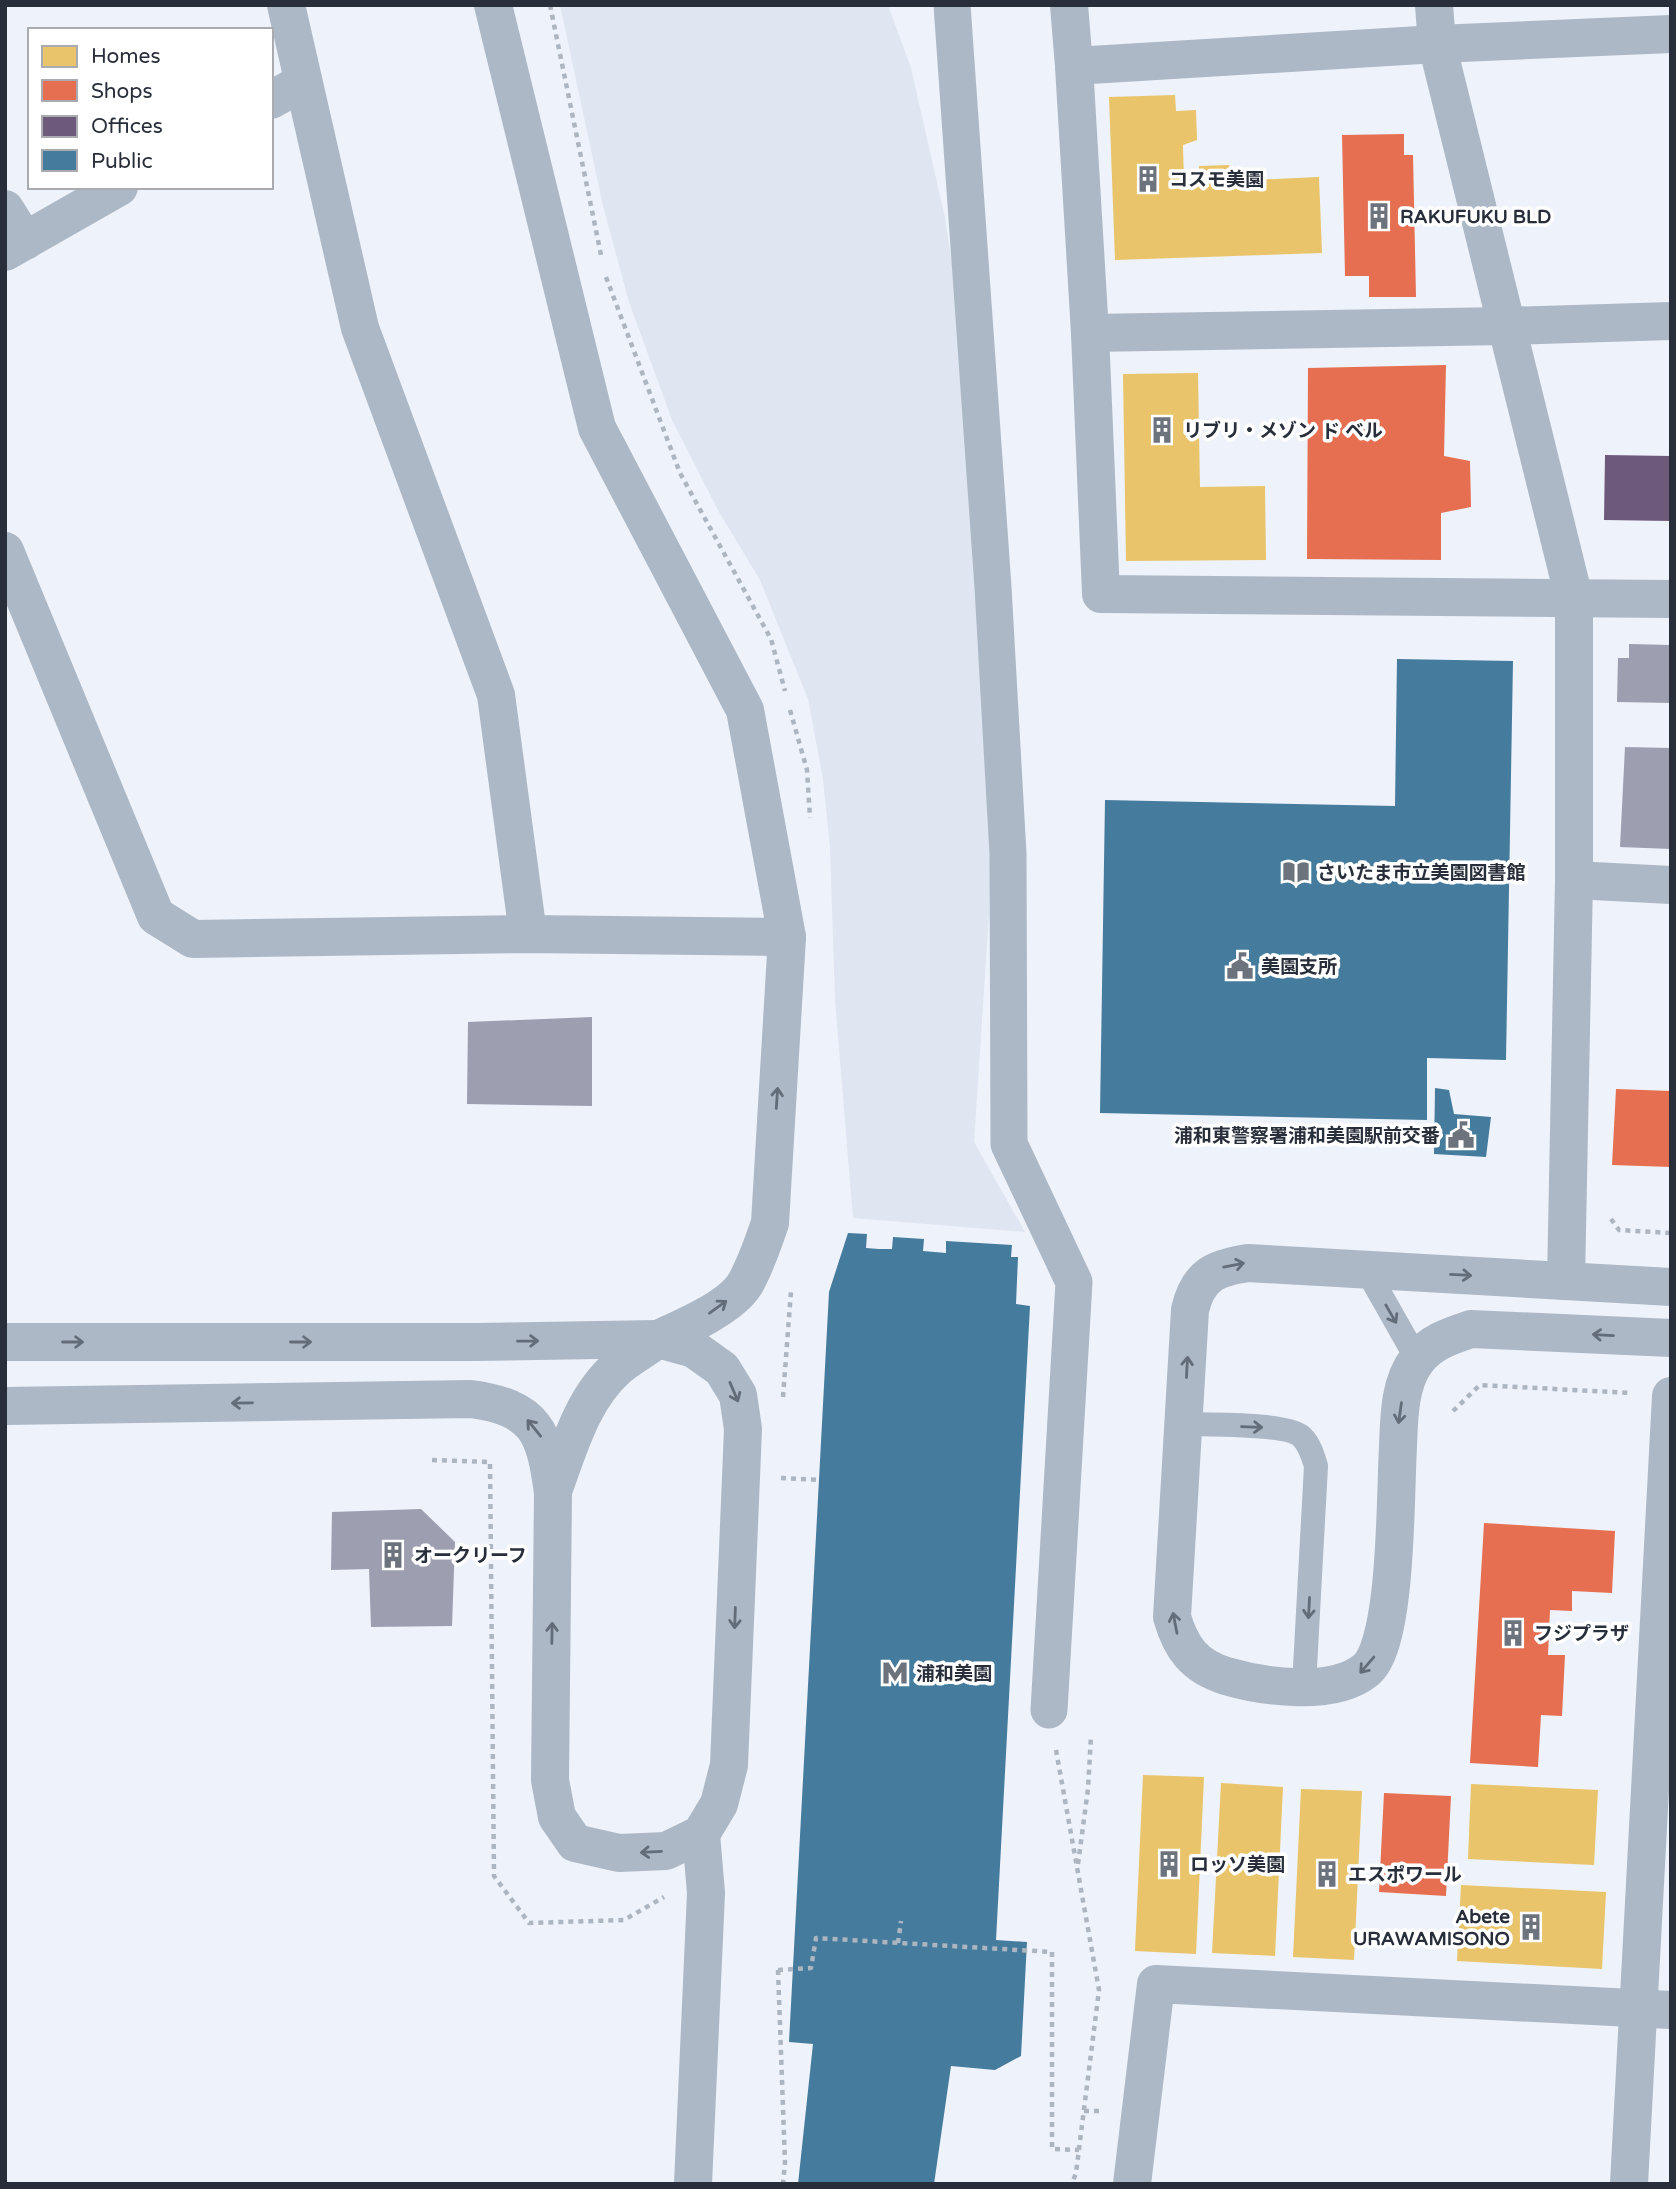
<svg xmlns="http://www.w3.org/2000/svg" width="1676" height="2189" viewBox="0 0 1676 2189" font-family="'Varela Round','Noto Sans JP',sans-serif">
	<rect width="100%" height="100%" fill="#eef2fa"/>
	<path fill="#dfe5f1" d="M560 5H888L911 68 945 218 961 324 993 854 974 1142 1025 1232 853 1218 835 1000 830 847 823 779 808 699 760 580 719 512 672 420 629 302 603 206Z"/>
	<g fill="#e9c46a">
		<path d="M1175 95 1176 111 1196 110 1197 140 1183 145 1184 184H1199V166L1229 165V181L1319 177 1322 253 1115 260 1109 97Z"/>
		<path d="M1198 373 1200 487 1265 486 1266 560 1126 561 1123 374Z"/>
		<path d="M1143 1775 1204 1777 1196 1954 1135 1951Z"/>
		<path d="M1221 1783 1283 1787 1275 1956 1212 1953Z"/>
		<path d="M1471 1784 1598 1790 1594 1865 1468 1859Z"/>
		<path d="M1301 1789 1362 1791 1354 1960 1293 1957Z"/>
		<path d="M1461 1885 1606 1892 1602 1969 1457 1961Z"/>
	</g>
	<g fill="#e76f51">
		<path d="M1404 134V155H1413L1416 297H1369V276H1345L1342 135Z"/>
		<path d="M1446 365 1444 456 1470 461 1471 507 1441 513V560L1307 559 1308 368Z"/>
		<path d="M1616 1089 1671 1091V1167L1612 1165Z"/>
		<path d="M1484 1523 1615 1531 1612 1593 1572 1591V1611L1550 1610 1548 1655H1565L1562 1716 1541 1715 1538 1767 1470 1763Z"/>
		<path d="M1384 1793 1451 1796 1446 1896 1379 1892Z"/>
	</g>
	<path fill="#6d597a" d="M1605 455 1671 456V521L1604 520Z"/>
	<g fill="#457b9d">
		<path d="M1397 659 1513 661 1506 1060 1427 1058V1120L1100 1113 1105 800 1395 806Z"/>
		<path d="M1435 1088 1449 1090 1454 1114 1491 1117 1486 1157 1434 1154Z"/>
		<path d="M848 1233 867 1234 866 1248 879 1249H892L893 1237 924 1239 923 1251 946 1253V1241L1012 1245 1011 1257H1018L1016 1304 1030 1306 996 1940 1027 1942 1021 2056 995 2070 951 2066 934 2184H798L813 2044 789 2042 829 1292Z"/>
	</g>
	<g fill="#9d9eb0">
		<path d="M1629 644 1671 645V703L1617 702 1618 658H1629Z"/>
		<path d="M1625 747 1671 748V849L1620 847Z"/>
		<path d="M592 1017V1106L467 1104 468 1022Z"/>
		<path d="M421 1509 455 1542 452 1626 371 1627 369 1569 331 1570 332 1512Z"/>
	</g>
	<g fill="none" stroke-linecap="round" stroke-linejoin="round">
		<g stroke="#adb6c0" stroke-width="4.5" stroke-dasharray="5 5" stroke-linecap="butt">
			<path d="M550 5 601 255"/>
			<path d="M606 277 680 473 771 639 785 691"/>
			<path d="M790 710 807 770 810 818"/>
			<path d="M1611 1219 1619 1230 1671 1233"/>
			<path d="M783 1397 791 1291"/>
			<path d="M1453 1411 1480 1385 1630 1393"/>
			<path d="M432 1460 490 1462 494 1876 529 1923 624 1920 664 1897"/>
			<path d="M781 1478 819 1480"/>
			<path d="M1056 1750 1099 1990 1076 2173 1072 2184"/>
			<path d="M1078 1864 1088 1789 1091 1736"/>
			<path d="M898 1943 901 1921"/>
			<path d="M1052 1952V2149L1079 2150"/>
			<path d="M778 1970 785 2162 783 2184"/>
			<path d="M1084 2111H1101"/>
		</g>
		<g stroke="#acb8c5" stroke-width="24">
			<path d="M1366 1269 1417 1359"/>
			<path d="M1183 1424C1206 1425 1288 1423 1302 1437 1310 1445 1313 1456 1316 1466L1304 1686"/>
		</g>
		<path stroke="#acb8c5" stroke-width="37" d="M952 5 993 587 1008 854 1009 1144 1074 1282 1049 1710"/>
		<g stroke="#acb8c5" stroke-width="38">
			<path d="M286 5 360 328 496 695 528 934"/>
			<path d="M493 5 597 428 745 710 787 937 770 1223C763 1243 756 1265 745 1284 730 1308 683 1328 658 1339"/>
			<path d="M1069 5 1074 66 1437 44 1671 34"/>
			<path d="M1434 5 1437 44 1574 598V880L1566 1281"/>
			<path d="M1074 66 1090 333"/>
			<path d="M271 100 303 82"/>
			<path d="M5 209 25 241"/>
			<path d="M5 252 119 187"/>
			<path d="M1671 321 1505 326 1090 333 1101 594 1671 599"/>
			<path d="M5 551 156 916 193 939 528 934 787 937"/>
			<path d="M1574 880 1671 885"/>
			<path d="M693 2184 706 1893 701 1834"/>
			<path d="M1132 2184 1156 1984 1671 2010"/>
			<path d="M1629 2184 1671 1396"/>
		</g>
		<g stroke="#acb8c5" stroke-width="38">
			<path d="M1671 1287 1248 1263C1215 1268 1198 1275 1190 1310L1172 1617C1181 1648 1194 1666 1226 1676 1264 1687 1333 1697 1366 1670 1398 1644 1395 1491 1398 1447 1399 1419 1399 1383 1417 1360 1431 1342 1450 1336 1471 1329L1671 1338"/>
			<path d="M5 1342H475L658 1339 694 1349 722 1369 738 1395 743 1429 729 1765 719 1804 701 1834 666 1851 619 1853 575 1843 557 1817 550 1780 553 1493C545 1432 536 1408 471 1399L5 1406"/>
			<path d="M553 1491C569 1448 582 1398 618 1367 630 1357 645 1349 658 1339"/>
		</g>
		<path stroke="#adb6c0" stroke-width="4.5" stroke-dasharray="5 5" stroke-linecap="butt" d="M778 1970 811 1968 816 1938 1052 1952"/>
	</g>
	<defs><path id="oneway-shaft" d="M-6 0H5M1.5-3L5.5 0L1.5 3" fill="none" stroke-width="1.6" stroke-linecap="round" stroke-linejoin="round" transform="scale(1.75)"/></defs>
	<g stroke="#636c79">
		<use href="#oneway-shaft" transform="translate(777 1098) rotate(-86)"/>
		<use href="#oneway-shaft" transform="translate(1234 1265) rotate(-11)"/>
		<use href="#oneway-shaft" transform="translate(1461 1275) rotate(3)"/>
		<use href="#oneway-shaft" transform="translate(718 1307) rotate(-36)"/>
		<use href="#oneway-shaft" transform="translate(1391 1314) rotate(60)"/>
		<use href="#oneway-shaft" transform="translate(1603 1335) rotate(-177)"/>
		<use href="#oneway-shaft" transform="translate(528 1341) rotate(-1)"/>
		<use href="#oneway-shaft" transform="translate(73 1342)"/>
		<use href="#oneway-shaft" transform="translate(301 1342)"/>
		<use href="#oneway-shaft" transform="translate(1187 1367) rotate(-87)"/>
		<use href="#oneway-shaft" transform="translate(734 1392) rotate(67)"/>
		<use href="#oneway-shaft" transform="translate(242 1403) rotate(179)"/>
		<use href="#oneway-shaft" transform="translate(1400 1413) rotate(98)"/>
		<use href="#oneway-shaft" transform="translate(1252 1427) rotate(2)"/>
		<use href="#oneway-shaft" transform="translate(534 1428) rotate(-129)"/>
		<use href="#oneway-shaft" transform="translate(1309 1608) rotate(93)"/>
		<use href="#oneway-shaft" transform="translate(735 1618) rotate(92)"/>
		<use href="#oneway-shaft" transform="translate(1175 1623) rotate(-101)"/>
		<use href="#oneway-shaft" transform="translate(552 1633) rotate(-89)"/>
		<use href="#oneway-shaft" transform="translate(1367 1665) rotate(131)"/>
		<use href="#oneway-shaft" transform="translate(651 1852) rotate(177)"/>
	</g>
	<defs>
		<symbol id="building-bare" viewBox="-9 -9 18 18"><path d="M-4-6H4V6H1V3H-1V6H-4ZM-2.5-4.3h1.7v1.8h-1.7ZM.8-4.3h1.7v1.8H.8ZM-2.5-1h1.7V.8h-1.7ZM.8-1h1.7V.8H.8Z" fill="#6d737d" stroke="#fff" stroke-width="2.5" paint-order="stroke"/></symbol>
		<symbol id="library-bare" viewBox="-9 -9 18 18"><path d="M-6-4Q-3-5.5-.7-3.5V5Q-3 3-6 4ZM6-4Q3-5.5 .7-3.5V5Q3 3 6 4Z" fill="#6d737d" stroke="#fff" stroke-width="2.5" paint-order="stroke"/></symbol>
		<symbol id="civic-bare" viewBox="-9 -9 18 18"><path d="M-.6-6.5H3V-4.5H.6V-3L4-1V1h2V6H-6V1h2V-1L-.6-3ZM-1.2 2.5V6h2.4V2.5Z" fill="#6d737d" stroke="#fff" stroke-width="2.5" paint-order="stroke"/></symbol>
		<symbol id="metro-bare" viewBox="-9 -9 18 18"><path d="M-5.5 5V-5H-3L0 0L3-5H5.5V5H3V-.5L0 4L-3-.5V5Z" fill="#6d737d" stroke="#fff" stroke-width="2.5" paint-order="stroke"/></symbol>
	</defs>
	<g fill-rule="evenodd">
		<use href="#building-bare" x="1129" y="160" width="38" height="38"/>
		<use href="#building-bare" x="1360" y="197" width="38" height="38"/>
		<use href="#building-bare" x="1143" y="411" width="38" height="38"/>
		<use href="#library-bare" x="1277" y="853" width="38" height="38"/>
		<use href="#civic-bare" x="1221" y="947" width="38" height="38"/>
		<use href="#civic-bare" x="1442" y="1116" width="38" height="38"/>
		<use href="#building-bare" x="374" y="1536" width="38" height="38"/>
		<use href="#building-bare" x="1494" y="1614" width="38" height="38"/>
		<use href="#metro-bare" x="876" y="1654" width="38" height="38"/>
		<use href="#building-bare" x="1150" y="1845" width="38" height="38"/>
		<use href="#building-bare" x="1308" y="1855" width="38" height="38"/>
		<use href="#building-bare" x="1512" y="1908" width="38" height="38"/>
	</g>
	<g text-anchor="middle" stroke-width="7" stroke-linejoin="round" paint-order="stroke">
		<g font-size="19" font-weight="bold" fill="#282e3a" stroke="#fff" text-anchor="start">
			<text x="1169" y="186">コスモ美園</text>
			<text x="1400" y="223">RAKUFUKU BLD</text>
			<text x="1183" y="437">リブリ・メゾン ド ベル</text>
			<text x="1317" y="879">さいたま市立美園図書館</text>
			<text x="1261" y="973">美園支所</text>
			<text x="1440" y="1142" text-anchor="end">浦和東警察署浦和美園駅前交番</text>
			<text x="414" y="1562">オークリーフ</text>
			<text x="1534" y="1640">フジプラザ</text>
			<text x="916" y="1680">浦和美園</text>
			<text x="1190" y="1871">ロッソ美園</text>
			<text x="1348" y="1881">エスポワール</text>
			<text x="1510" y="1923" text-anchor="end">Abete<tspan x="1510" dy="22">URAWAMISONO</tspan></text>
		</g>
	</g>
	<rect width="1676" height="2189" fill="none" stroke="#282e3a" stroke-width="14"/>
	<rect x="28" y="28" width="245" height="161" fill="#ffffff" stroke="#a9abb0" stroke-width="2"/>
	<rect x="42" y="46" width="35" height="21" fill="#e9c46a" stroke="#a9abb0" stroke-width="2"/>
	<text x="91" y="63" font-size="21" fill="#282e3a">Homes</text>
	<rect x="42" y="80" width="35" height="21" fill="#e76f51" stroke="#a9abb0" stroke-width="2"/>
	<text x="91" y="98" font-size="21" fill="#282e3a">Shops</text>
	<rect x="42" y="116" width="35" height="21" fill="#6d597a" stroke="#a9abb0" stroke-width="2"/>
	<text x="91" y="133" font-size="21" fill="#282e3a">Offices</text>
	<rect x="42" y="150" width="35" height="21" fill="#457b9d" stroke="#a9abb0" stroke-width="2"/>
	<text x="91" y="168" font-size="21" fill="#282e3a">Public</text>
</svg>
